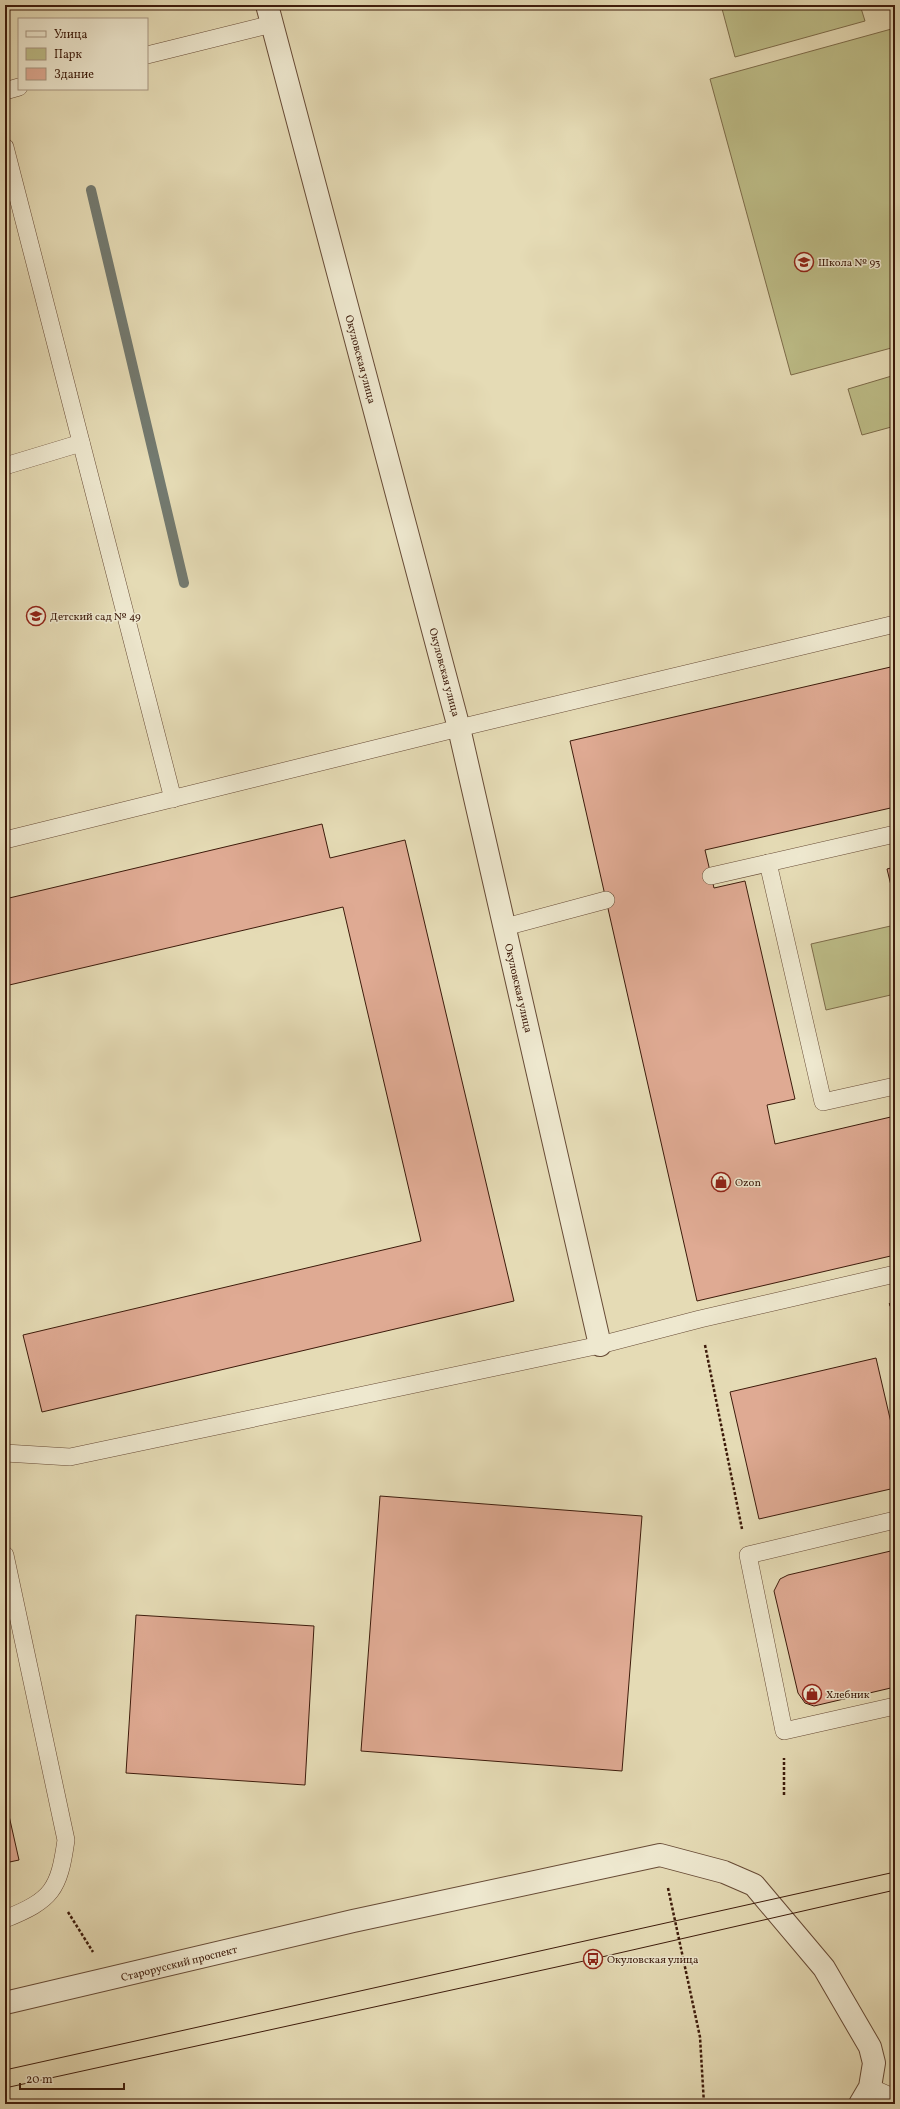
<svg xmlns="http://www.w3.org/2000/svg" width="900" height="2109" viewBox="0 0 900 2109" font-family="Vollkorn,serif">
	<rect width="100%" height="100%" fill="#e5dbb5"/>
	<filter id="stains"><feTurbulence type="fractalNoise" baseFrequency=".005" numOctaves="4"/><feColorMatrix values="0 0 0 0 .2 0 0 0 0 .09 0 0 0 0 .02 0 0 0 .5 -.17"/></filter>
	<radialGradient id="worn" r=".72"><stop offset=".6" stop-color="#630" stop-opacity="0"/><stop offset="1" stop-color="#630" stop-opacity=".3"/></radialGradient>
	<g fill="#bdbd88" stroke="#7d6c4a">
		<path d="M721 5H860L865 21 735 57Z"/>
		<path d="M895 28V347L791 375 710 79Z"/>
		<path d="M895 375V426L862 435 848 389Z"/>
		<path d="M895 925V994L826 1010 811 944Z"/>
	</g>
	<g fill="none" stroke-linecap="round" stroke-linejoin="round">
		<path stroke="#737a70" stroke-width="10" d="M91 190 184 583"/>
	</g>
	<g fill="#dfaa93" stroke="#3d1b0b">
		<path d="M895 666V807L705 850 714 888 745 881 795 1099 767 1105 775 1144 895 1116V1255L697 1301 570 741Z"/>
		<path d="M322 824 330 858 405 840 514 1301 42 1412 23 1335 421 1241 343 907 5 986V899Z"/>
		<path d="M895 867V898H894L887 869Z"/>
		<path d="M876 1358 895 1440V1488L759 1519 730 1392Z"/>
		<path d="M380 1496 642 1516 622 1771 361 1751Z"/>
		<path d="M895 1550V1687L814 1706 805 1703 798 1693 774 1591 780 1579 788 1575Z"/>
		<path d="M136 1615 314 1626 305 1785 126 1773Z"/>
		<path d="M5 1798 19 1860 5 1863Z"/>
	</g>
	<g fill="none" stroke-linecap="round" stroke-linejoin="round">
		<defs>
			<g id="lane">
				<path d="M147 55 272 24"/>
				<path d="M5 91 19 87"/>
				<path d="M5 147 173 799"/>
				<path d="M5 466 81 443"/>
				<path d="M5 840 459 728 895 624"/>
				<path d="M768 863 823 1102 895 1086"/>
				<path d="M711 876 895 834"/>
				<path d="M505 927 606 900"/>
				<path d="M5 1453 70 1457 600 1345 700 1319 895 1274"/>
				<path d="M895 1520 748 1555 784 1731 895 1706"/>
				<path d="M5 1555 66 1840C59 1890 52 1900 5 1919"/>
				<path d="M870 2087 895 2098"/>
			</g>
			<g id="street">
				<path d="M267 5 459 728 600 1345"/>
				<path d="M5 2003 353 1921 660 1855 724 1872 754 1885 824 1968 870 2047 874 2063 870 2087 860 2104"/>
			</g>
		</defs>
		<use href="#lane" stroke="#674b36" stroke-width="18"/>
		<use href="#street" stroke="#674b36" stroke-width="24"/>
		<g stroke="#3d1b0b" stroke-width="2.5" stroke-dasharray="3 2" stroke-linecap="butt">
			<path d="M890 1303 895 1325"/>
			<path d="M705 1345 742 1529"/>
			<path d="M784 1795V1758"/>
			<path d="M668 1888 700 2037 704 2104"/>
			<path d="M68 1912 93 1952"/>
		</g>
		<use href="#lane" stroke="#eee8cf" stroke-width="17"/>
		<use href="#street" stroke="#eee8cf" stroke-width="22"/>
		<g stroke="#3d1b0b" stroke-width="1">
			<path d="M5 2070 895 1872"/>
			<path d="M5 2088 593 1959 895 1890"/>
		</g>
	</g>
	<defs>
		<symbol id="school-ring" viewBox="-11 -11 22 22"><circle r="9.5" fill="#eee8cf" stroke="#8f2418" stroke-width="1.5"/><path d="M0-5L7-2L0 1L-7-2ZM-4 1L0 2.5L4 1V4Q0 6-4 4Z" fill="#8f2418"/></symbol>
		<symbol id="shop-ring" viewBox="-11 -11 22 22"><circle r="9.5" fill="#eee8cf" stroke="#8f2418" stroke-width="1.5"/><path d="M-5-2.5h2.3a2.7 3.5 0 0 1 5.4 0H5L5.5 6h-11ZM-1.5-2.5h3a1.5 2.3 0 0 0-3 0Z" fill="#8f2418"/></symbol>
		<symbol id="bus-ring" viewBox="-11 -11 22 22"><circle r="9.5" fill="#eee8cf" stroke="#8f2418" stroke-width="1.5"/><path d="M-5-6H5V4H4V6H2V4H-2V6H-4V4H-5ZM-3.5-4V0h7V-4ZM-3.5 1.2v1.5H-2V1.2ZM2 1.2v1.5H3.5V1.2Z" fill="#8f2418"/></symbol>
	</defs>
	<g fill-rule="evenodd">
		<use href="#school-ring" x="793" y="251" width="22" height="22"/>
		<use href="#school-ring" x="25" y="605" width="22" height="22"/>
		<use href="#shop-ring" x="710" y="1171" width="22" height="22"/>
		<use href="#shop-ring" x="801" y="1683" width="22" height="22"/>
		<use href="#bus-ring" x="582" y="1948" width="22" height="22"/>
	</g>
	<g text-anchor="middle" stroke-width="3" stroke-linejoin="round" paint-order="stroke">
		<g font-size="11" fill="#3d1b0b" stroke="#eee8cf" text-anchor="start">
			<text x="818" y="266">Школа № 93</text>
			<text x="50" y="620">Детский сад № 49</text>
			<text x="735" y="1186">Ozon</text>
			<text x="826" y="1698">Хлебник</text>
			<text x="607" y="1963">Окуловская улица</text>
		</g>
		<g font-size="11" fill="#3d1b0b" stroke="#eee8cf">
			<text transform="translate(361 359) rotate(75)" y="4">Окуловская улица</text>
			<text transform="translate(445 672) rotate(75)" y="4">Окуловская улица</text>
			<text transform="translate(519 988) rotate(77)" y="4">Окуловская улица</text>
			<text transform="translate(179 1963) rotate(-14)" y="4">Старорусский проспект</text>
		</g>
	</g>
	<rect width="900" height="2109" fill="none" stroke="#e5dbb5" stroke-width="20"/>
	<rect x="6" y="6" width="888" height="2097" fill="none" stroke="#3d1b0b" stroke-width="2"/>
	<rect x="10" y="10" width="880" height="2089" fill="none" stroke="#3d1b0b"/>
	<rect x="18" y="18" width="130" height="72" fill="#eee8cf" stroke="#a79681"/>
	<rect x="26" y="31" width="20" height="6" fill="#eee8cf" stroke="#a79681"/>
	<text x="54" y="38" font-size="12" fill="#3d1b0b">Улица</text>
	<rect x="26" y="48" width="20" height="12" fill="#bdbd88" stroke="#a79681"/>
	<text x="54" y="58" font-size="12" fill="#3d1b0b">Парк</text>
	<rect x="26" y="68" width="20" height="12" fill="#dfaa93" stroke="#a79681"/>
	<text x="54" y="78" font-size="12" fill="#3d1b0b">Здание</text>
	<path d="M20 2083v6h104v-6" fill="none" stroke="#3d1b0b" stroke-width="2"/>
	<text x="26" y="2083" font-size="12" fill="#3d1b0b" stroke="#eee8cf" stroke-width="3" paint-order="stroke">20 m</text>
	<rect width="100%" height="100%" filter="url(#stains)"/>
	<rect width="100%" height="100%" fill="url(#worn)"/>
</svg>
